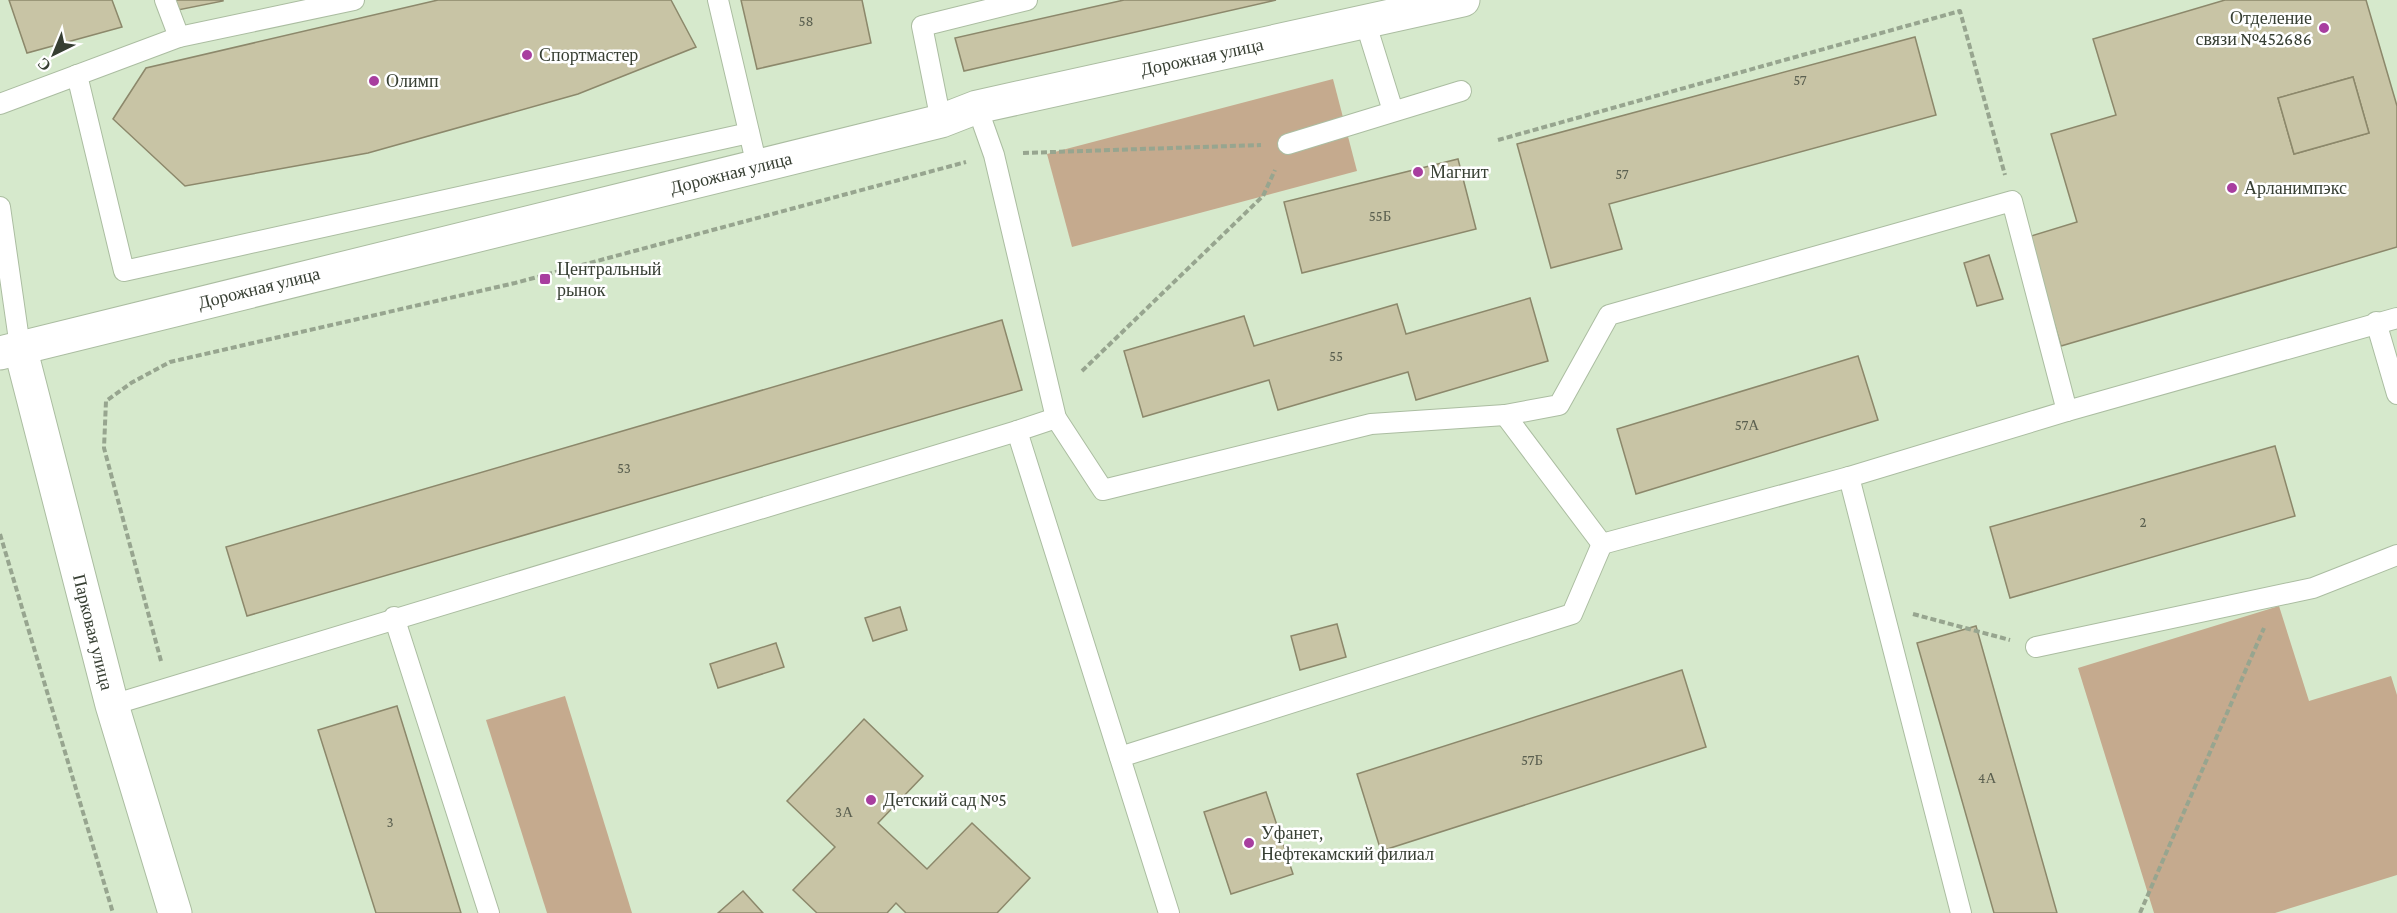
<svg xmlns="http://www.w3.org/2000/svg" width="2397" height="913" viewBox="0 0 2397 913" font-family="'Crimson Pro',serif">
	<rect width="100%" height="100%" fill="#d6e9cc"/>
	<g fill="#c5aa8e">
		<path d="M1333 79 1357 171 1072 247 1047 154Z"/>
		<path d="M2279 606 2309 701 2391 676 2397 695V875L2275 913H2154L2078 668Z"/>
		<path d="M565 696 632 913H547L486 720Z"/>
	</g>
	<g fill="#c8c4a5" stroke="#8c886b" stroke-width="1.5" fill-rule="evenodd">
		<path d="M9 0H112L122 27 27 53Z"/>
		<path d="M168 0H223V1L173 11Z"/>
		<path d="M438 0H671L696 47 578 94 368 153 185 186 113 119 146 68Z"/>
		<path d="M741 0H862L871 43 757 69Z"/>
		<path d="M1124 0H1276L964 71 955 38Z"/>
		<path d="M2225 0H2366L2397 106V247L2061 346 2028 237 2077 222 2051 134 2116 115 2093 39ZM2353 77 2369 133 2294 154 2278 98Z"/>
		<path d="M1915 37 1936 115 1609 204 1622 249 1551 268 1517 144Z"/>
		<path d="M2353 77 2369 133 2294 154 2278 98Z"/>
		<path d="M1458 159 1476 229 1302 273 1284 202Z"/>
		<path d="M1989 255 2003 299 1977 306 1964 263Z"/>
		<path d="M1530 298 1548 361 1416 400 1408 372 1278 410 1269 380 1143 417 1124 351 1244 316 1254 346 1397 304 1406 334Z"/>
		<path d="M1002 320 1022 390 247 616 226 547Z"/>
		<path d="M1858 356 1878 420 1636 494 1617 429Z"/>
		<path d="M2275 446 2295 516 2010 598 1990 527Z"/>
		<path d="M900 607 907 630 873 641 865 618Z"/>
		<path d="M1337 624 1346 657 1300 670 1291 636Z"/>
		<path d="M1976 626 2057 913H1994L1917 643Z"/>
		<path d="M776 643 784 667 718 688 710 664Z"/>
		<path d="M1682 670 1706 747 1381 851 1357 774Z"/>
		<path d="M397 706 461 913H376L318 730Z"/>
		<path d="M864 719 923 776 878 823 927 869 972 823 1030 878 997 913H906L896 903 887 913H817L793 890 835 847 787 801Z"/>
		<path d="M1266 792 1293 874 1231 894 1204 812Z"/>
		<path d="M743 891 763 913H718Z"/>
	</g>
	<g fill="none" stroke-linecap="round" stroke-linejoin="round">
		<defs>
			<g id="service">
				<path d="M165 0 179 37"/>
				<path d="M718 0 757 166"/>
				<path d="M1365 21 1393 111"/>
				<path d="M77 75 124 271 749 133"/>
				<path d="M0 104 179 37 354 0"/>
				<path d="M977 107 994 155 1056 418 1103 490 1371 424 1505 415 1559 405 1609 315 2012 201 2067 411"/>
				<path d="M941 121 922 26 1027 0"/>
				<path d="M1288 144 1461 91"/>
				<path d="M0 207 20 347"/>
				<path d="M2376 322 2397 394"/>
				<path d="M1505 415 1602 544"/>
				<path d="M1056 418 1017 431 1169 913"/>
				<path d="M1849 477 1961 913"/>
				<path d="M1602 544 1849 477 2067 411 2397 318"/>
				<path d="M394 617 489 913"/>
				<path d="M2036 647 2313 588 2397 555"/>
				<path d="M112 705 1017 431"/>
				<path d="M1120 757 1572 614 1602 544"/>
			</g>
			<g id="secondary">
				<path d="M20 347 112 705 175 913"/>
				<path d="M0 353 941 121 977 107 1463 0"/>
			</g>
		</defs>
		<use href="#service" stroke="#abbda1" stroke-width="22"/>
		<use href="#secondary" stroke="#abbda1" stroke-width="35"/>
		<g stroke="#97a58f" stroke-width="4" stroke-dasharray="6 3" stroke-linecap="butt">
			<path d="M1498 140 1960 11 2005 175"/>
			<path d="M1023 153 1261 145"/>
			<path d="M1082 371 1263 196 1275 170"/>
			<path d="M0 534 113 913"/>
			<path d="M1913 614 2010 640"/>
			<path d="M161 661 104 448 106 401 131 383 170 362 515 283 966 162"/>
			<path d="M2140 913 2264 628"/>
		</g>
		<use href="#service" stroke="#fff" stroke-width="20"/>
		<use href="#secondary" stroke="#fff" stroke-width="33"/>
	</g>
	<g fill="#a83e9f" stroke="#fff" stroke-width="2">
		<circle cx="2324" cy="28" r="6"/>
		<circle cx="527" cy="55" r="6"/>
		<circle cx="374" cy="81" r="6"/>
		<circle cx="1418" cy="172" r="6"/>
		<circle cx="2232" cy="188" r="6"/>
		<rect x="539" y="273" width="12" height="12" rx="3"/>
		<circle cx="871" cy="800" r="6"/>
		<circle cx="1249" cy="843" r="6"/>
	</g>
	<g text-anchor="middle" stroke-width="5" stroke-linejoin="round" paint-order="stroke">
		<g font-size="15" fill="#5b6050">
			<text x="806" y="26">58</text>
			<text x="1800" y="85">57</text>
			<text x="1622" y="179">57</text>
			<text x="1380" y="221">55Б</text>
			<text x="1336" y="361">55</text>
			<text x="1747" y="430">57А</text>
			<text x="624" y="473">53</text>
			<text x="2143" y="527">2</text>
			<text x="1532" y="765">57Б</text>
			<text x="1987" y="783">4А</text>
			<text x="844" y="817">3А</text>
			<text x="390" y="827">3</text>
		</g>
		<g font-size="18" fill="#373f33" stroke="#fff" text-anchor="start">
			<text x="2312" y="24" text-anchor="end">Отделение<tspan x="2312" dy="21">связи №452686</tspan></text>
			<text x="539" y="61">Спортмастер</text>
			<text x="386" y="87">Олимп</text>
			<text x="1430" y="178">Магнит</text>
			<text x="2244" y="194">Арланимпэкс</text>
			<text x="557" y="275">Центральный<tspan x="557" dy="21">рынок</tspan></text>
			<text x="883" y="806">Детский сад №5</text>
			<text x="1261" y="839">Уфанет,<tspan x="1261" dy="21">Нефтекамский филиал</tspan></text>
		</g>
		<g font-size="18" fill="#373f33" stroke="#fff">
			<text transform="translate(1202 57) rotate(-12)" y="6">Дорожная улица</text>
			<text transform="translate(731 173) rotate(-14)" y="6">Дорожная улица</text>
			<text transform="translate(259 288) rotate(-14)" y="6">Дорожная улица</text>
			<text transform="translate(93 632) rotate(76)" y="6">Парковая улица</text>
		</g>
	</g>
	<g transform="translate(54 54) rotate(223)" stroke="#ffffff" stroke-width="4.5" paint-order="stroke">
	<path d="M0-4.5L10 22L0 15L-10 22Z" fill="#373f33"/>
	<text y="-9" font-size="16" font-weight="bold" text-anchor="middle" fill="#373f33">С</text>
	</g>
</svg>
